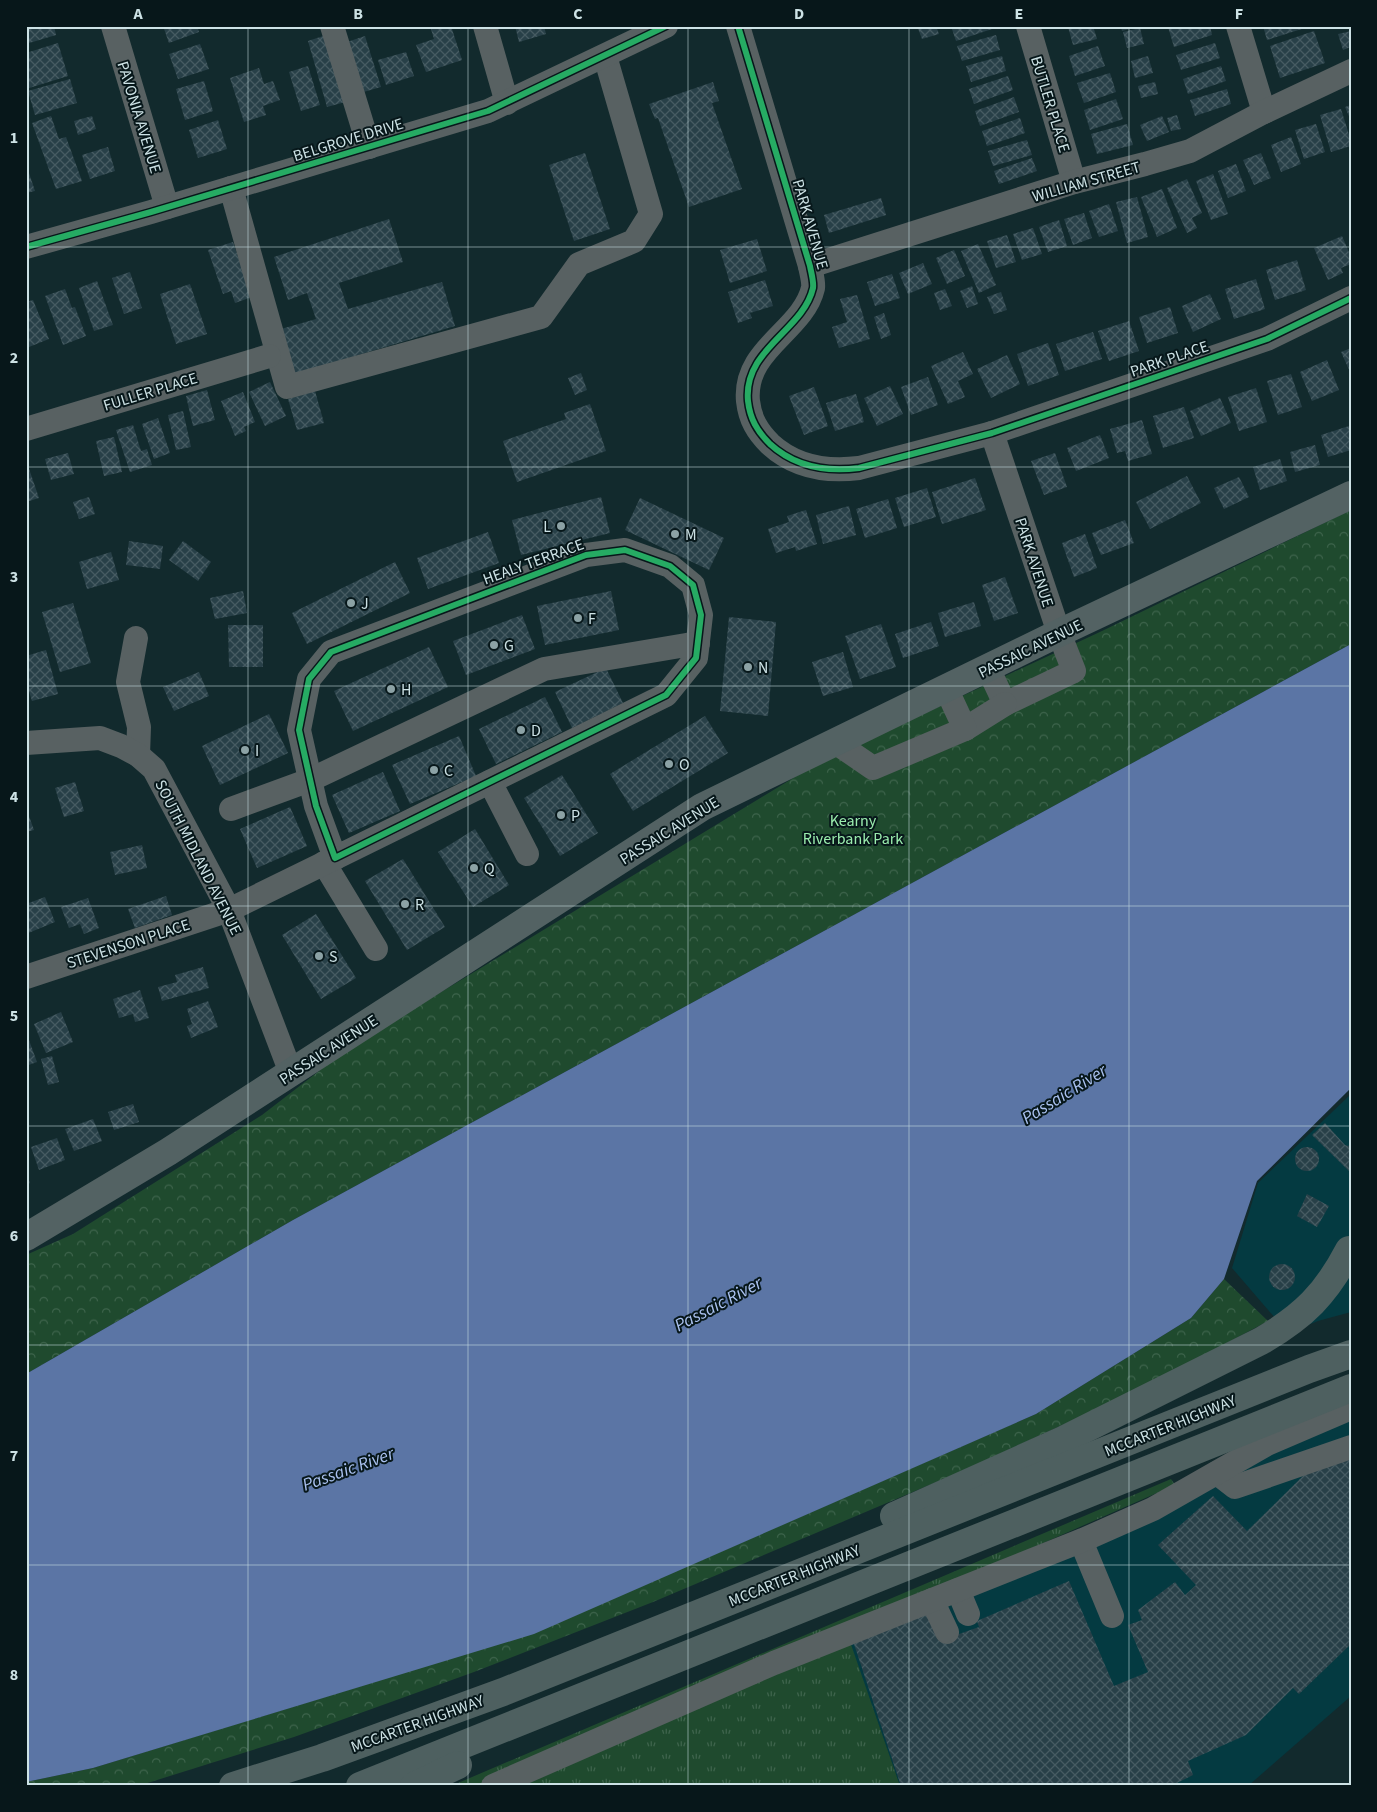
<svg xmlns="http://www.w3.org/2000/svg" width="1377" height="1812" viewBox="0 0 1377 1812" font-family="'Source Sans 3',sans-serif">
	<defs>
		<pattern id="grass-tufts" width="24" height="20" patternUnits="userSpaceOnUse" patternTransform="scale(1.25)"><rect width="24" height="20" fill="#1f4a2e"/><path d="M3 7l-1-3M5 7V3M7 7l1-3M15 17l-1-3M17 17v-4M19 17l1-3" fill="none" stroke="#3e644c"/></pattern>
		<pattern id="forest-crowns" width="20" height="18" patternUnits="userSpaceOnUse" patternTransform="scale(1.25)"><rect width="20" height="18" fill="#1f4a2e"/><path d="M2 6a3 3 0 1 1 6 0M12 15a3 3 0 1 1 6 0" fill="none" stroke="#3e644c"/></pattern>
		<pattern id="building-cross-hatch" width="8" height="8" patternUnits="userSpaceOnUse" patternTransform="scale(1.25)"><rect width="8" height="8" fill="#284048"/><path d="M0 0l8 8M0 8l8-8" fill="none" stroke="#465b62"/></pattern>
	</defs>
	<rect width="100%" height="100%" fill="#122a2d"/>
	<g fill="#043a41">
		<path d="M1351 1094V1312L1318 1321 1288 1333 1232 1268 1258 1183Z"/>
		<path d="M1351 1416V1696L1248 1786H900L848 1638Z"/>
	</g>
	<path fill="url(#grass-tufts)" d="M1171 1479 1175 1485 846 1630 900 1786H451Z"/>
	<g fill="url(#forest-crowns)">
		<path d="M1351 510V644L293 1220 26 1374V1255L73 1234 262 1115 349 1048 818 763 1102 631Z"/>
		<path d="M1224 1279 1268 1321 1141 1389 960 1472 653 1602 474 1672 294 1737 138 1786H26V1782L93 1768 534 1633 1036 1414 1191 1318Z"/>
	</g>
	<path fill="#5b75a5" d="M1351 644V1088L1257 1181 1224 1279 1191 1318 1036 1414 534 1634 93 1768 26 1782V1374L293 1220Z"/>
	<g fill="url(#building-cross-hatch)">
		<path d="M26 26H54L56 35 26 44Z"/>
		<path d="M163 26H197L199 32 169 43Z"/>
		<path d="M430 26H451L462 60 426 72 416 45 434 39Z"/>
		<path d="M515 26H544L546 34 519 42Z"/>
		<path d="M917 26H936L939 34 922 39Z"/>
		<path d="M951 26H995V28L956 41Z"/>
		<path d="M1093 26 1097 39 1073 45 1068 27Z"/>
		<path d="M1121 26H1137V27L1122 31Z"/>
		<path d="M1171 26H1210L1212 35 1174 47 1168 27Z"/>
		<path d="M1263 26H1308V27L1267 40Z"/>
		<path d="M1140 28 1144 44 1127 48 1123 32Z"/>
		<path d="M1314 31 1325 63 1280 78 1270 46Z"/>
		<path d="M1351 31V47L1343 50 1338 34Z"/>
		<path d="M329 34 349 101 327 107 308 41Z"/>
		<path d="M996 35 1000 50 962 61 957 46Z"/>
		<path d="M365 36 381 87 360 93 344 43Z"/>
		<path d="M58 43 68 76 26 89V53Z"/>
		<path d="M1215 43 1220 58 1181 70 1176 55Z"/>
		<path d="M200 44 209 69 178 79 169 54Z"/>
		<path d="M1098 46 1105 66 1075 76 1069 56Z"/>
		<path d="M406 52 414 76 386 85 378 60Z"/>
		<path d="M1002 56 1006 71 971 82 966 66Z"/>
		<path d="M1148 56 1153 73 1135 78 1131 61Z"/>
		<path d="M308 66 320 105 301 111 289 72Z"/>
		<path d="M1221 66 1226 81 1188 94 1183 79Z"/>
		<path d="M259 68 264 84 273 81 280 100 263 106 266 115 244 122 230 78Z"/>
		<path d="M1110 73 1116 92 1084 103 1077 83Z"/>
		<path d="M1008 76 1013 90 974 104 969 89Z"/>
		<path d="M70 79 77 103 35 115 28 91Z"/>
		<path d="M204 81 213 111 185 120 176 89Z"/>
		<path d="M713 82 719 101 712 103 742 189 689 207 658 118 655 119 649 104Z"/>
		<path d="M1155 82 1158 94 1141 98 1138 86Z"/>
		<path d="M1227 89 1231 104 1195 116 1190 100Z"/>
		<path d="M1014 97 1019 112 980 126 975 111Z"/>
		<path d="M1116 99 1123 119 1090 130 1084 110Z"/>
		<path d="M1351 105V121L1345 107Z"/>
		<path d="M1341 109 1351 141V146L1331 152 1320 115Z"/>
		<path d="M1177 115 1181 129 1171 131 1167 118Z"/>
		<path d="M51 116 59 139 66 137 82 181 56 189 32 123Z"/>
		<path d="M92 116 96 129 78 135 74 121Z"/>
		<path d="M1162 116 1169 132 1147 141 1140 125Z"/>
		<path d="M1020 118 1025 133 987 146 982 131Z"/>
		<path d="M218 120 227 149 198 158 189 130Z"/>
		<path d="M1127 124 1133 145 1097 154 1091 134Z"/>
		<path d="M1316 124 1325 152 1304 159 1295 130Z"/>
		<path d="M1291 137 1301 164 1281 172 1271 145Z"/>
		<path d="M1027 140 1032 155 993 166 988 151Z"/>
		<path d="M108 147 115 171 90 179 82 155Z"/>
		<path d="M585 153 610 229 574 241 549 165Z"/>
		<path d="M1261 153 1271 178 1254 185 1243 160Z"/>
		<path d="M1032 158 1037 171 999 184 994 171Z"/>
		<path d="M26 164 35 191 26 193Z"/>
		<path d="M1236 164 1246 191 1228 198 1218 171Z"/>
		<path d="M1213 174 1228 214 1211 220 1196 181Z"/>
		<path d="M1187 179 1202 213 1192 218 1197 228 1187 233 1167 188Z"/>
		<path d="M1162 189 1177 228 1157 237 1141 197Z"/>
		<path d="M1137 197 1148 237 1127 243 1116 202Z"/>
		<path d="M881 198 886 215 829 233 824 215Z"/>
		<path d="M1109 204 1118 231 1099 237 1089 211Z"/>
		<path d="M1084 213 1092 238 1073 245 1064 219Z"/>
		<path d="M389 219 403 262 339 283 348 309 442 282 455 326 295 374 281 329 316 319 307 293 288 300 274 257Z"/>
		<path d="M1059 220 1067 246 1048 252 1039 227Z"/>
		<path d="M1033 228 1042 254 1022 260 1013 234Z"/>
		<path d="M1007 235 1016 262 996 268 987 241Z"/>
		<path d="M1342 236 1351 257V264L1341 268 1343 273 1328 280 1314 248Z"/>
		<path d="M757 239 767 271 730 283 720 250Z"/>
		<path d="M233 242 252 297 235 303 231 291 223 294 208 250Z"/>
		<path d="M978 244 996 285 979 293 961 251Z"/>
		<path d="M954 250 965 276 947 284 936 258Z"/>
		<path d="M1297 260 1306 290 1275 300 1266 270Z"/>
		<path d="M923 263 932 284 908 294 899 273Z"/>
		<path d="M130 272 142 308 124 314 112 278Z"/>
		<path d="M892 274 900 298 875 306 867 282Z"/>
		<path d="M1256 279 1265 309 1234 319 1225 289Z"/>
		<path d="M765 280 773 306 750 313 752 318 738 323 728 292Z"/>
		<path d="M97 281 113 325 94 331 79 288Z"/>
		<path d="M190 284 207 334 176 344 160 294Z"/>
		<path d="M972 286 978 304 967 308 960 291Z"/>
		<path d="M65 289 72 308 75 307 86 336 63 345 45 296Z"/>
		<path d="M945 289 952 306 940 310 934 293Z"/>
		<path d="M1001 292 1007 310 994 314 987 297Z"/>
		<path d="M1210 294 1221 319 1193 332 1182 306Z"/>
		<path d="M857 295 870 339 839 348 832 327 847 322 840 299Z"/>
		<path d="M33 300 49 339 29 347 26 341V302Z"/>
		<path d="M1170 307 1178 333 1147 343 1139 317Z"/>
		<path d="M884 313 891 335 881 339 874 317Z"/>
		<path d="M1129 321 1139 351 1109 361 1098 331Z"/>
		<path d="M1093 332 1102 359 1065 371 1056 344Z"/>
		<path d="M1048 343 1059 375 1028 386 1017 354Z"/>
		<path d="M1351 348V374L1341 352Z"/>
		<path d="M963 352 973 374 958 381 965 397 948 404 931 366Z"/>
		<path d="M1007 355 1020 384 991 398 977 369Z"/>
		<path d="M1327 360 1339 390 1312 401 1300 372Z"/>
		<path d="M581 373 587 390 575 395 568 378Z"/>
		<path d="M1291 374 1302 407 1278 415 1267 381Z"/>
		<path d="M928 377 938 405 911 415 901 387Z"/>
		<path d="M270 382 286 416 265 426 249 392Z"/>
		<path d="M890 386 903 414 877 426 864 398Z"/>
		<path d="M814 387 828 426 804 435 789 396Z"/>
		<path d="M1256 388 1267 422 1239 431 1228 397Z"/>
		<path d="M207 390 215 420 193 426 186 396Z"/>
		<path d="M315 391 324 423 297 430 288 399Z"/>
		<path d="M243 392 255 422 244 427 246 431 235 436 221 401Z"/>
		<path d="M856 394 864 422 835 431 826 403Z"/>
		<path d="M1220 398 1231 423 1201 436 1190 411Z"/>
		<path d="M590 404 606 451 517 482 503 441 566 419 564 413Z"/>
		<path d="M1184 407 1194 438 1163 448 1153 416Z"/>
		<path d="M183 411 191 447 176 450 168 415Z"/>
		<path d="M158 418 170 453 154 459 142 424Z"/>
		<path d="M1142 420 1152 454 1128 461 1125 451 1117 453 1110 429Z"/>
		<path d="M133 425 141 451 147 449 152 465 130 472 116 430Z"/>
		<path d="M1349 426 1351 433V450L1328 457 1321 435Z"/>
		<path d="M1100 435 1109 458 1076 471 1067 448Z"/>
		<path d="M114 437 122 472 104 476 96 441Z"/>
		<path d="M1315 445 1320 465 1295 472 1290 452Z"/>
		<path d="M68 453 74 474 51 480 45 459Z"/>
		<path d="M1055 453 1067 487 1044 495 1031 461Z"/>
		<path d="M1280 459 1287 481 1260 490 1253 467Z"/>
		<path d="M26 460 39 498 26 502Z"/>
		<path d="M1187 476 1201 503 1150 529 1136 502Z"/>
		<path d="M1239 477 1249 497 1224 509 1214 488Z"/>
		<path d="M975 478 986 510 942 524 932 492Z"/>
		<path d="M927 488 936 517 904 527 895 498Z"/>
		<path d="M89 497 95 514 79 519 73 502Z"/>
		<path d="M601 497 610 533 521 555 512 520Z"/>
		<path d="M640 498 724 538 709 570 625 530Z"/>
		<path d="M888 499 897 528 865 538 856 509Z"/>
		<path d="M849 506 856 535 823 544 816 515Z"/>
		<path d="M806 510 817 544 796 551 795 547 776 553 768 529 789 522 787 516Z"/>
		<path d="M1125 520 1134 543 1101 555 1092 533Z"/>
		<path d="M488 532 499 563 428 589 417 558Z"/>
		<path d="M1085 534 1097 568 1074 577 1062 543Z"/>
		<path d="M129 541 163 546 160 569 126 565Z"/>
		<path d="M183 541 211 562 198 581 169 560Z"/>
		<path d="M111 552 119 580 87 589 79 562Z"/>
		<path d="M395 562 410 593 307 644 292 613Z"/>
		<path d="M1005 577 1018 613 994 621 982 585Z"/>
		<path d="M243 591 247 613 215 619 210 598Z"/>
		<path d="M611 591 619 630 545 645 537 606Z"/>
		<path d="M974 602 981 626 945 637 938 613Z"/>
		<path d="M73 603 91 663 60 672 42 612Z"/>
		<path d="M522 615 535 649 466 675 453 641Z"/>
		<path d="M729 617 776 622 768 716 720 711Z"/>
		<path d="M931 622 939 646 903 658 895 634Z"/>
		<path d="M881 624 896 667 860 679 845 636Z"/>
		<path d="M228 625H263V667H229Z"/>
		<path d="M429 647 448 687 353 731 334 691Z"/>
		<path d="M46 650 58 694 32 701 26 682V656Z"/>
		<path d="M843 652 853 687 823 696 812 662Z"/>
		<path d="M606 668 623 703 572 728 555 692Z"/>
		<path d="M199 672 209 696 174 711 163 687Z"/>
		<path d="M545 697 562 732 496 764 479 729Z"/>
		<path d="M269 714 288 753 220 785 202 746Z"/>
		<path d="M705 716 728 753 633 811 610 774Z"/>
		<path d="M459 736 476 776 410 804 392 765Z"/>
		<path d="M383 772 400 811 349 833 332 795Z"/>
		<path d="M562 775 598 833 560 856 524 798Z"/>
		<path d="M75 782 84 811 64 817 55 788Z"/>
		<path d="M290 807 307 846 257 868 240 829Z"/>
		<path d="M26 808 34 830 26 832Z"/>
		<path d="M475 829 509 885 473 907 438 852Z"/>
		<path d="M142 845 147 868 115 875 110 852Z"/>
		<path d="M403 859 445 927 407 950 365 881Z"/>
		<path d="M166 896 172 915 135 928 128 909Z"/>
		<path d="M45 897 55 922 26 934V904Z"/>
		<path d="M88 898 99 928 84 934 80 924 69 928 61 907Z"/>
		<path d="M316 914 356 978 321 999 282 935Z"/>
		<path d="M203 967 209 988 162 1001 158 987 177 982 175 975Z"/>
		<path d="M140 990 149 1018 135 1022 133 1014 119 1018 113 999Z"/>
		<path d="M208 1001 218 1027 191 1038 187 1026 192 1024 187 1009Z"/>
		<path d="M61 1012 73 1042 46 1053 34 1024Z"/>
		<path d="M26 1032 37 1062 26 1066Z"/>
		<path d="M52 1056 59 1082 48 1085 41 1059Z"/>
		<path d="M133 1104 139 1122 114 1130 108 1112Z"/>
		<path d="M93 1119 102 1141 74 1151 65 1129Z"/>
		<path d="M1325 1123 1345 1145 1348 1146 1351 1144V1173L1312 1135Z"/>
		<path d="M57 1138 65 1160 39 1170 31 1147Z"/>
		<circle cx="1307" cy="1159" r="12"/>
		<path d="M26 1173 30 1183 26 1185Z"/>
		<path d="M1307 1194 1329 1206 1317 1227 1297 1216Z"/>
		<circle cx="1282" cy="1277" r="13"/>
		<path d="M1351 1456V1644L1299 1694 1293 1688 1246 1735 1188 1761 1193 1775 1171 1786H901L853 1641 931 1609 942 1640 979 1627 977 1621 1069 1581 1114 1686 1148 1672 1128 1625 1142 1620 1138 1610 1175 1582 1185 1595 1196 1585 1158 1545 1213 1496 1247 1531 1308 1471Z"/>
	</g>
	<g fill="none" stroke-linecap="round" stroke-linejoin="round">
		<g stroke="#586162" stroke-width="24">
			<path d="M113 26 167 207"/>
			<path d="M332 26 369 147"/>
			<path d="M485 26 507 103"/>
			<path d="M738 26 810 266C811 272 814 282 813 288 803 331 743 349 748 401 750 419 757 431 770 444 795 467 827 472 859 468L992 433 1267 339 1351 298"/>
			<path d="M1028 26 1074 182"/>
			<path d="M1238 26 1264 112"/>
			<path d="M231 188 287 387 541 317 579 264 634 241 651 214 605 56"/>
			<path d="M26 247 151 212 488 111 666 26"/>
			<path d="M810 266 1074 182 1145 164 1190 151 1264 112 1351 71"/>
			<path d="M26 429 269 356"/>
			<path d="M625 550 670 566 693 585 701 615 696 658 666 695 335 858 316 806 299 730 309 679 331 652 586 555Z"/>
			<path d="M136 638 128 682 139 727 138 755"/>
			<path d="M988 668 1005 704 1074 671 1059 633 992 433"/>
			<path d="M965 729 1005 704"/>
			<path d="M835 742 873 768 965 729 946 688"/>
			<path d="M26 743 100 738 121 746 138 755 154 769 229 910 291 1073"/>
			<path d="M490 782 527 854"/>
			<path d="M231 809 310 780 544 669 698 643"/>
			<path d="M324 863 376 949"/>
			<path d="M26 977 229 910 335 858"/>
			<path d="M1217 1473 1235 1487 1351 1447"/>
			<path d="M1081 1541 1112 1616"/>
			<path d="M958 1590 968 1614"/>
			<path d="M932 1600 947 1632"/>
			<path d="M493 1786 774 1663 1083 1540 1153 1509 1267 1444 1351 1408"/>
		</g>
		<path stroke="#536263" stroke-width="28" d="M26 1237 168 1152 702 807 1059 633 1351 495"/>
		<g stroke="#4e6060" stroke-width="28">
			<path d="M894 1516 1063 1440 1261 1341C1304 1316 1326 1294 1349 1250"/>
			<path d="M233 1786 322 1758 503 1692 1309 1369 1351 1354"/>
			<path d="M360 1786 1351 1388"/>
			<path d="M414 1786 458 1765"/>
		</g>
		<defs>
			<g id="cycleway">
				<path d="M738 26 810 266C811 272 814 282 813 288 803 331 743 349 748 401 750 419 757 431 770 444 795 467 827 472 859 468L992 433 1267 339 1351 298"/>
				<path d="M26 247 151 212 488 111 666 26"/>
				<path d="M625 550 670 566 693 585 701 615 696 658 666 695 335 858 316 806 299 730 309 679 331 652 586 555Z"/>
			</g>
		</defs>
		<use href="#cycleway" stroke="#07171a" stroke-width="9"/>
		<use href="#cycleway" stroke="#26ab63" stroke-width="6"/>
	</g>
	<path fill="none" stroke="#cde2e5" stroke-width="1" stroke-opacity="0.55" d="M248 26V1786M468 26V1786M688 26V1786M909 26V1786M1129 26V1786M26 247H1351M26 467H1351M26 686H1351M26 906H1351M26 1126H1351M26 1345H1351M26 1565H1351"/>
	<g fill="#8ca2a5" stroke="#07171a" stroke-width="2">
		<circle cx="561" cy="526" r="5"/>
		<circle cx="675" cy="534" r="5"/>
		<circle cx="351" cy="603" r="5"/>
		<circle cx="578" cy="618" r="5"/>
		<circle cx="494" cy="645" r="5"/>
		<circle cx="748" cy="667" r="5"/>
		<circle cx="391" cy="689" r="5"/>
		<circle cx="521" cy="730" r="5"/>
		<circle cx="245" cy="750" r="5"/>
		<circle cx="669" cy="764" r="5"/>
		<circle cx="434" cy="770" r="5"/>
		<circle cx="561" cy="815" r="5"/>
		<circle cx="474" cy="868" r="5"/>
		<circle cx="405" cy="904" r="5"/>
		<circle cx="319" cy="956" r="5"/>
	</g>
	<g text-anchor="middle" stroke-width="4" stroke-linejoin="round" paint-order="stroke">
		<g font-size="16" fill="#cde2e5" stroke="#07171a">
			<text transform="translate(1051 104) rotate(73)" y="6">BUTLER PLACE</text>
			<text transform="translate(140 117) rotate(73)" y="6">PAVONIA AVENUE</text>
			<text transform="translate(348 139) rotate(-17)" y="6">BELGROVE DRIVE</text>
			<text transform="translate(1086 181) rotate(-16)" y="6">WILLIAM STREET</text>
			<text transform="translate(811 224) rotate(74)" y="6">PARK AVENUE</text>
			<text transform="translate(1169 358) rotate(-19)" y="6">PARK PLACE</text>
			<text transform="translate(150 391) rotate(-17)" y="6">FULLER PLACE</text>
			<text transform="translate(533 561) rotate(-20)" y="6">HEALY TERRACE</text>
			<text transform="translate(1035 562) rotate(72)" y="6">PARK AVENUE</text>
			<text transform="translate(1030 648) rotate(-26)" y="6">PASSAIC AVENUE</text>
			<text transform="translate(669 830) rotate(-32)" y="6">PASSAIC AVENUE</text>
			<text transform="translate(199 857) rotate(63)" y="6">SOUTH MIDLAND AVENUE</text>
			<text transform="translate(128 943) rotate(-18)" y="6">STEVENSON PLACE</text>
			<text transform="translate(328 1049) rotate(-33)" y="6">PASSAIC AVENUE</text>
			<text transform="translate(1170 1425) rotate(-22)" y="6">MCCARTER HIGHWAY</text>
			<text transform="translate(794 1575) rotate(-22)" y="6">MCCARTER HIGHWAY</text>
			<text transform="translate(417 1723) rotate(-20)" y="6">MCCARTER HIGHWAY</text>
		</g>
		<g font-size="16" fill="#cde2e5" stroke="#07171a" text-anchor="start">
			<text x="551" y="532" text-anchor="end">L</text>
			<text x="685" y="540">M</text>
			<text x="361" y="609">J</text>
			<text x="588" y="624">F</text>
			<text x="504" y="651">G</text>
			<text x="758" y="673">N</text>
			<text x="401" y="695">H</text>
			<text x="531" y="736">D</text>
			<text x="255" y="756">I</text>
			<text x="679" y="770">O</text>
			<text x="444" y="776">C</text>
			<text x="571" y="821">P</text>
			<text x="484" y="874">Q</text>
			<text x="415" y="910">R</text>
			<text x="329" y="962">S</text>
		</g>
		<g font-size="16" fill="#9bedae" stroke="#07171a">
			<text x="853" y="826">Kearny<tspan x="853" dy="18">Riverbank Park</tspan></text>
		</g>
		<g font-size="18" font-style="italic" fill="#abc2f0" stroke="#07171a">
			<text transform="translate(1064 1094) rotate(-32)" y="6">Passaic River</text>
			<text transform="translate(718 1304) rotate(-28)" y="6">Passaic River</text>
			<text transform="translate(348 1469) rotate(-20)" y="6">Passaic River</text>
		</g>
	</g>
	<rect width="1377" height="1812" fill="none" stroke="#07171a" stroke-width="55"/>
	<rect x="28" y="28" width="1322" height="1756" fill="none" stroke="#cde2e5" stroke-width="2"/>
	<g font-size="16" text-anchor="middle" font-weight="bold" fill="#cde2e5">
		<text x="138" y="19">A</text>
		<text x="358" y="19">B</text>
		<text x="578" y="19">C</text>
		<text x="799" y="19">D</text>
		<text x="1019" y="19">E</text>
		<text x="1239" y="19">F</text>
		<text x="14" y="143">1</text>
		<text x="14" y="363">2</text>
		<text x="14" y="582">3</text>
		<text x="14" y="802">4</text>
		<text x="14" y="1021">5</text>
		<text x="14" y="1241">6</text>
		<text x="14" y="1461">7</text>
		<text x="14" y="1680">8</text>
	</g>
</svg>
